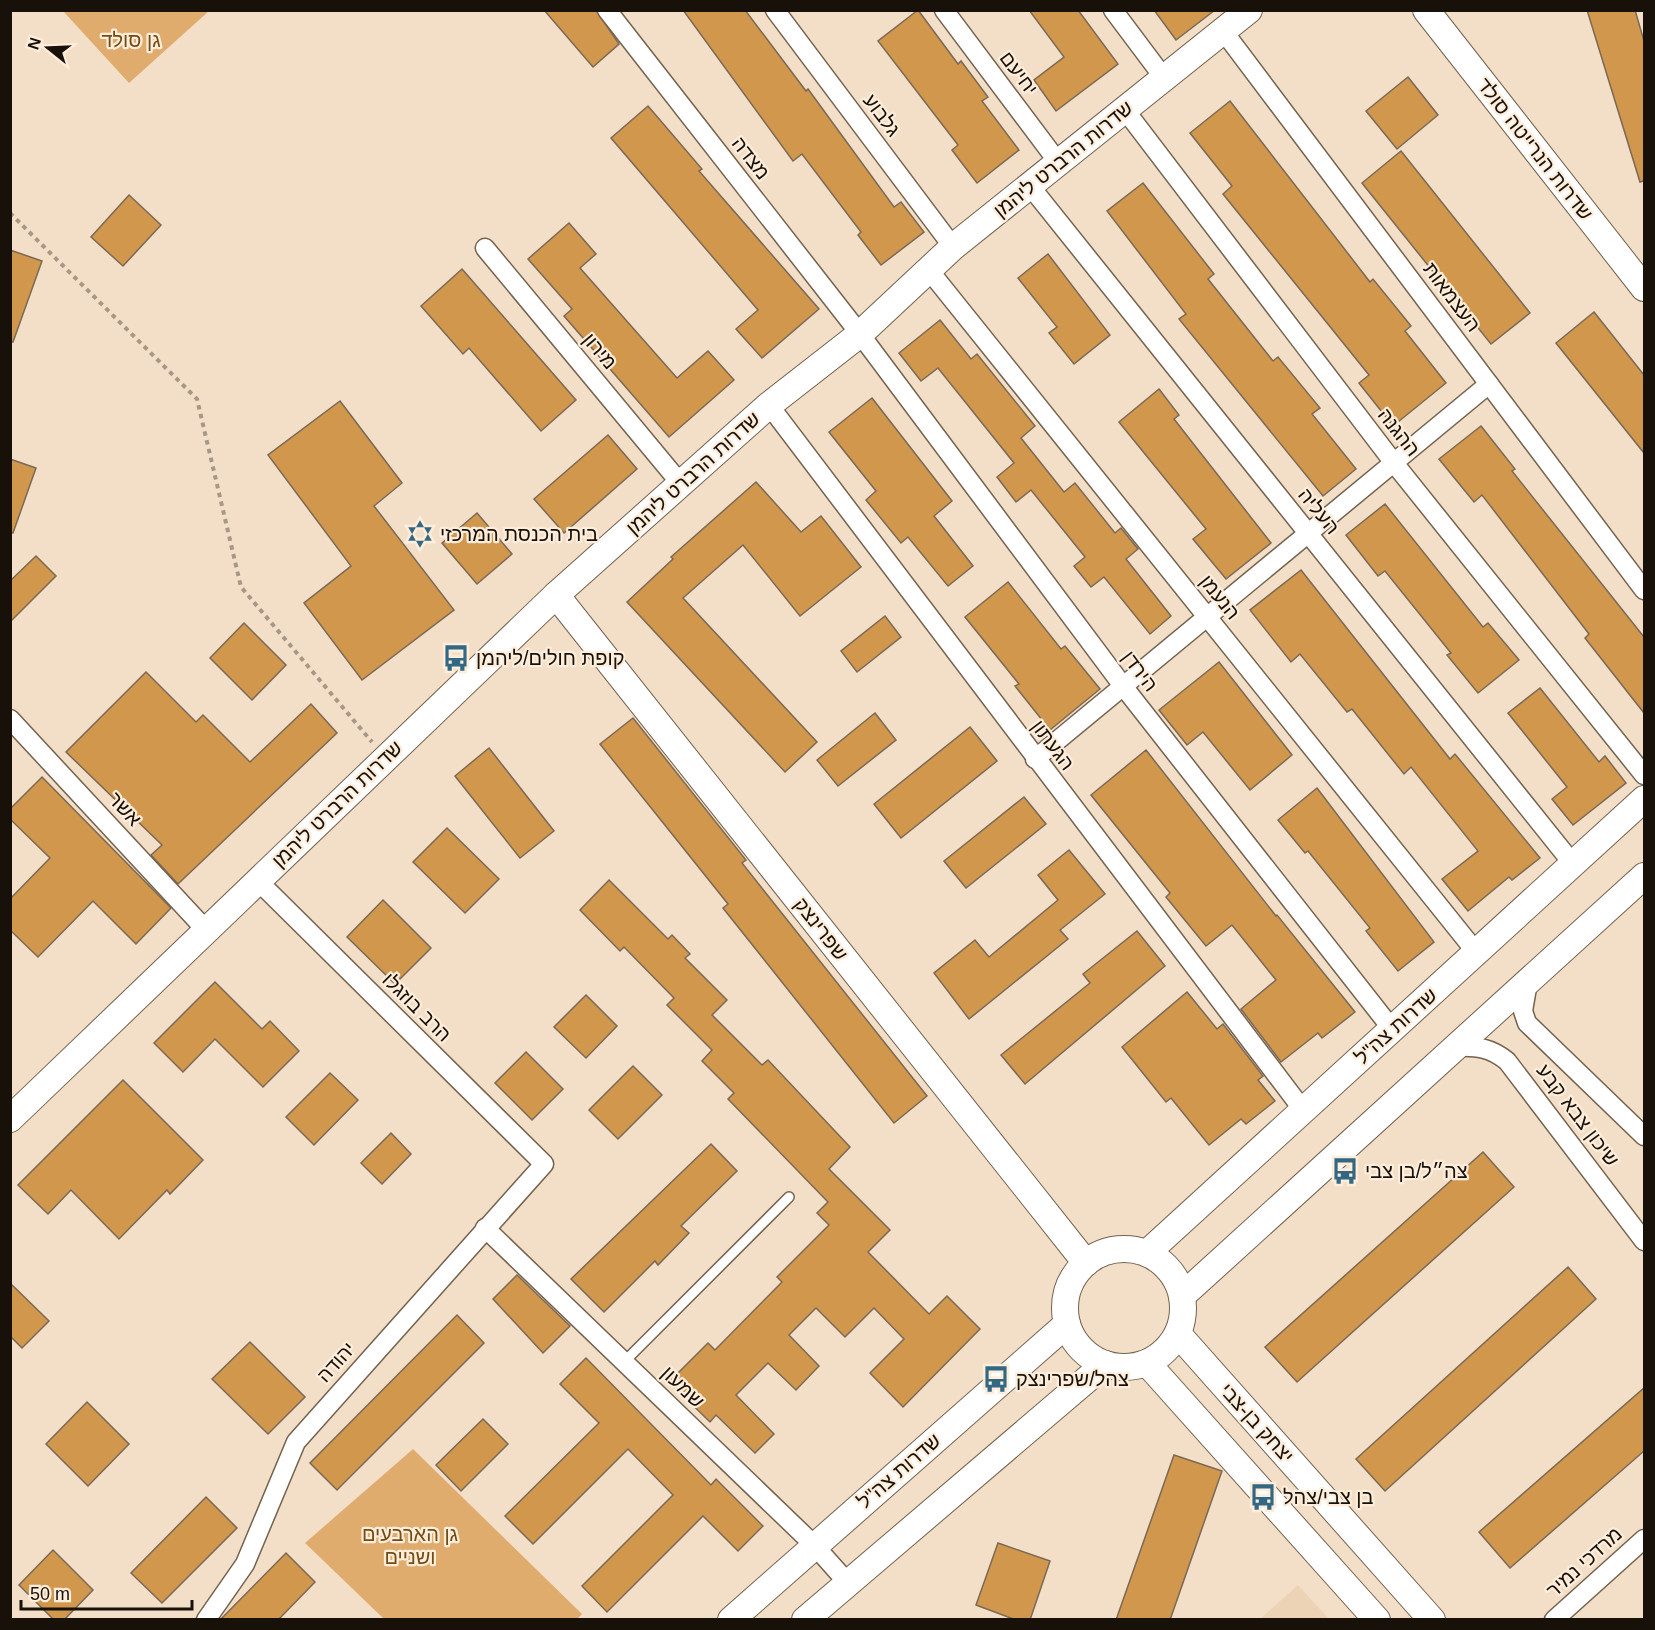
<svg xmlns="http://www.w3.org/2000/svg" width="1655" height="1630" viewBox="0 0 1655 1630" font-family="Arial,'Noto Sans Hebrew',sans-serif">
	<rect width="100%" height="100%" fill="#f3dfc8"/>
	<path fill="#ecd3b6" d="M1298 1585 1329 1619H1260Z"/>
	<g fill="#e0ac6e">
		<path d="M63 11H209L129 83Z"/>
		<path d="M413 1449 582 1614 577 1619H384L305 1543Z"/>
	</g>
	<g fill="#d1974c" stroke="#7b6955" stroke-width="1.5">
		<path d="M544 10H596L619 44 593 67Z"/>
		<path d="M683 10H745L806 91 808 89 894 207 901 202 924 232 881 265 858 235 861 232 802 154 793 161Z"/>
		<path d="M918 10 958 64 961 61 988 97 982 101 1019 150 977 183 952 150 958 145 878 41Z"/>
		<path d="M1029 10H1078L1118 64 1056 111 1034 80 1064 57Z"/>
		<path d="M1154 10H1215L1176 40Z"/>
		<path d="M1587 10H1635L1644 41V181L1640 182Z"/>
		<path d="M1408 77 1438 115 1397 149 1366 111Z"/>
		<path d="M1230 101 1370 282 1373 279 1411 326 1405 331 1446 383 1393 426 1359 383 1369 375 1223 194 1232 186 1190 133Z"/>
		<path d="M648 106 702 169 699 171 819 309 762 358 736 329 758 310 611 138Z"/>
		<path d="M1401 151 1530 313 1491 344 1362 183Z"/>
		<path d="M1143 183 1214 274 1208 279 1273 361 1278 357 1320 408 1312 414 1356 469 1323 496 1179 319 1186 314 1107 211Z"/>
		<path d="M129 195 161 225 123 266 91 237Z"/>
		<path d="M569 223 596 254 580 268 677 378 708 351 734 380 669 437 564 316 572 309 528 259Z"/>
		<path d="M10 250 42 261 13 342H10Z"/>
		<path d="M1048 254 1110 335 1074 364 1049 333 1057 327 1018 278Z"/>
		<path d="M462 269 576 400 541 431 469 348 463 354 421 306Z"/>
		<path d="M1594 312 1644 375V453L1556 343Z"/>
		<path d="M940 320 971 359 977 354 1035 426 1021 438 1064 492 1075 483 1115 533 1121 528 1138 549 1126 559 1171 616 1150 634 1104 577 1091 587 1074 566 1085 557 1031 490 1016 502 997 477 1014 463 938 368 921 381 899 353Z"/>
		<path d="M1159 389 1179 415 1174 419 1271 543 1226 579 1193 539 1206 529 1119 422Z"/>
		<path d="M872 398 952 501 934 516 973 566 948 586 908 537 901 543 866 500 876 491 829 432Z"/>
		<path d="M340 401 402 483 374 506 454 610 362 680 304 603 351 566 268 455Z"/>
		<path d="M1481 426 1515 469 1512 471 1644 637V713L1585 638 1589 634 1482 495 1474 502 1439 459Z"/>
		<path d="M608 435 637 469 564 533 534 499Z"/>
		<path d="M10 459 36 468 13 533H10Z"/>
		<path d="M756 482 801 532 821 516 861 567 800 616 743 545 683 598 817 742 785 772 627 602 673 559 671 557Z"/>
		<path d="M1385 504 1483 627 1488 623 1519 660 1478 693 1447 655 1451 653 1385 571 1378 576 1346 535Z"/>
		<path d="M477 513 512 554 477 584 442 543Z"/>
		<path d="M36 556 56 576 10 622V581Z"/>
		<path d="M1301 570 1450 759 1455 754 1540 858 1512 880 1509 877 1468 911 1442 879 1478 851 1411 767 1404 774 1352 709 1347 712 1300 654 1291 662 1250 610Z"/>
		<path d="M1008 582 1061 649 1065 646 1100 689 1050 730 1015 686 1019 684 965 617Z"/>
		<path d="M885 616 901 637 857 672 841 651Z"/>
		<path d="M244 623 286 665 252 700 210 658Z"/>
		<path d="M1219 662 1292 755 1250 790 1203 732 1187 745 1159 710Z"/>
		<path d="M146 672 196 722 203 715 250 762 311 704 337 733 178 884 151 855 162 845 66 752Z"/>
		<path d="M1540 688 1599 762 1605 756 1626 783 1573 825 1552 799 1567 787 1508 713Z"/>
		<path d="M875 713 896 740 838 786 817 760Z"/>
		<path d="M633 718 746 860 742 863 927 1096 894 1123 723 908 728 904 600 744Z"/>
		<path d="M970 727 997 761 901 838 874 804Z"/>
		<path d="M489 748 554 831 520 858 455 776Z"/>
		<path d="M1146 750 1276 916 1277 915 1355 1012 1322 1038 1318 1033 1281 1062 1241 1009 1276 980 1232 925 1206 946 1166 897 1170 893 1091 795Z"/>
		<path d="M42 777 171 908 136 944 93 901 38 957 10 930V899L50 858 10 819V809Z"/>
		<path d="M1317 788 1434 942 1398 971 1366 931 1370 928 1308 851 1305 853 1278 820Z"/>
		<path d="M1024 797 1046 824 966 888 944 861Z"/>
		<path d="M447 828 499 879 465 913 413 862Z"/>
		<path d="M1069 850 1105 894 1060 930 1068 939 969 1019 934 973 975 940 989 957 1058 900 1038 875Z"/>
		<path d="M609 880 668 939 672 935 690 954 685 958 727 1000 712 1015 762 1065 768 1060 850 1147 829 1169 890 1230 868 1252 929 1314 947 1296 980 1329 903 1407 870 1373 904 1339 874 1308 845 1337 816 1308 789 1335 819 1366 796 1390 768 1363 736 1395 774 1434 755 1453 716 1415 710 1422 669 1382 708 1343 715 1350 782 1282 777 1277 829 1225 817 1213 828 1202 728 1099 734 1093 702 1061 712 1050 667 1005 674 998 624 947 620 951 580 910Z"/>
		<path d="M383 900 431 948 395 984 347 937Z"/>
		<path d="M1137 931 1165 966 1025 1084 1001 1055 1090 983 1083 974Z"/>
		<path d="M215 982 262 1029 270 1021 299 1051 263 1087 215 1039 183 1072 154 1043Z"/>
		<path d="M1187 992 1217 1029 1223 1024 1263 1076 1258 1080 1275 1101 1246 1124 1241 1119 1209 1145 1171 1098 1166 1102 1122 1047Z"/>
		<path d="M586 995 617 1026 586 1058 554 1027Z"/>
		<path d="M526 1052 563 1089 532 1120 495 1083Z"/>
		<path d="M633 1066 662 1095 618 1139 589 1110Z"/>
		<path d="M330 1073 358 1100 314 1145 286 1117Z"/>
		<path d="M123 1080 203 1160 170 1194 167 1190 119 1239 71 1190 48 1214 18 1185Z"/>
		<path d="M391 1133 411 1154 382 1184 361 1163Z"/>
		<path d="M711 1144 737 1171 681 1226 689 1233 658 1265 655 1261 604 1312 571 1279Z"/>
		<path d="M1483 1152 1514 1187 1297 1382 1265 1347Z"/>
		<path d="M1568 1267 1596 1299 1385 1491 1356 1459Z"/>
		<path d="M517 1275 570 1326 543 1353 493 1299Z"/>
		<path d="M10 1283 49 1321 22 1348 10 1336Z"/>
		<path d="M457 1315 484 1343 337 1490 310 1463Z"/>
		<path d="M250 1342 305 1397 268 1434 212 1379Z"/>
		<path d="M586 1358 711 1485 716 1479 763 1526 738 1551 703 1516 607 1612 582 1586 673 1495 628 1449 533 1544 505 1516 599 1423 560 1384Z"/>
		<path d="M1644 1388V1451L1510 1568 1479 1532Z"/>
		<path d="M87 1402 129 1444 88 1486 46 1444Z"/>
		<path d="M483 1419 508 1444 461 1491 436 1465Z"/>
		<path d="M1174 1455 1222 1471 1170 1620H1116Z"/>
		<path d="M206 1497 237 1528 162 1603 131 1573Z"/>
		<path d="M998 1543 1050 1561 1030 1620H1016L976 1605Z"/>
		<path d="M53 1550 93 1590 64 1620H54L19 1585Z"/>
		<path d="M286 1553 315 1582 278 1620H220Z"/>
	</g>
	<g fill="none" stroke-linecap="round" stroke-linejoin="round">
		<defs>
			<path id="lane" d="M624 1362 789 1197"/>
			<g id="street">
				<path d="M607 10 860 334 1123 686 1392 1029"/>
				<path d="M775 10 953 247"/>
				<path d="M944 10 1058 162"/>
				<path d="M1113 10 1164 78"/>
				<path d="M1224 32 1644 590"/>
				<path d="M1125 110 1394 463 1644 775"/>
				<path d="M1030 186 1573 864"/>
				<path d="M485 248 681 484"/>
				<path d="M928 269 1476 952"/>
				<path d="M769 405 1303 1110"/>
				<path d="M10 719 206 930"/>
				<path d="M1035 759 1489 384"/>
				<path d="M1528 982 1523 1011 1527 1023 1644 1136"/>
				<path d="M1457 1047C1477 1046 1491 1048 1507 1061L1644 1241"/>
				<path d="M485 1228 814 1545 847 1582"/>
				<path d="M206 1620 245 1564 296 1442 544 1164 258 881"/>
				<path d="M1554 1620 1644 1539"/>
			</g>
			<g id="secondary">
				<path d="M1426 10 1644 288"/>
				<path d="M556 595 1086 1263"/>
				<path d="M10 1119 556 595 769 405 860 334 953 247 1249 10"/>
				<circle cx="1124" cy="1308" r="59"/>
				<path d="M1147 1253 1644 799"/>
				<path d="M1182 1296 1644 876"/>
				<path d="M1178 1334 1432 1620"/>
				<path d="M1147 1363 1377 1620"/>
				<path d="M731 1620 1067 1324"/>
				<path d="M805 1620 1105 1364"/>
			</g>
		</defs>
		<use href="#lane" stroke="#73624e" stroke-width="12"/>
		<use href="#street" stroke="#73624e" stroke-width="21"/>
		<use href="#secondary" stroke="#73624e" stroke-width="28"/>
		<path stroke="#a79786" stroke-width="4" stroke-dasharray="4.5 4.5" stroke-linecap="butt" d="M10 213 197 399 241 587 372 742"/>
		<use href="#lane" stroke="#fff" stroke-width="9"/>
		<use href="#street" stroke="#fff" stroke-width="18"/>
		<use href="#secondary" stroke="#fff" stroke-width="26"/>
	</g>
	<defs>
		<symbol id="synagogue-bare" viewBox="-9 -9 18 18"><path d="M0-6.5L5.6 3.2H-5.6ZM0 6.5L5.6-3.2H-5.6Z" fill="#326883" stroke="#fdedda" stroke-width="2.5" paint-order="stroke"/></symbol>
		<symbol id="bus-bare" viewBox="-9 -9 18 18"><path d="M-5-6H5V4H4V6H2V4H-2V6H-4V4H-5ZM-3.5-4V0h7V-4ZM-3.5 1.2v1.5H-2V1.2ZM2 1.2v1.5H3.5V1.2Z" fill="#326883" stroke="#fdedda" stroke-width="2.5" paint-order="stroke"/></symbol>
	</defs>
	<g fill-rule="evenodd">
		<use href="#synagogue-bare" x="401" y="515" width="38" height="38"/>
		<use href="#bus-bare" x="437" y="639" width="38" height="38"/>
		<use href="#bus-bare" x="1326" y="1152" width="38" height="38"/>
		<use href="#bus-bare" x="977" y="1360" width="38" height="38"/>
		<use href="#bus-bare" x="1244" y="1478" width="38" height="38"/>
	</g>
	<g text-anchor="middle" stroke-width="4.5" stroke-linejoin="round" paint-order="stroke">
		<g font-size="20" fill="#734c13" stroke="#fdedda">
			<text x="131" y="47">גן סולד</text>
			<text x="410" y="1541">גן הארבעים<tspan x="410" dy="23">ושניים</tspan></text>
		</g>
		<g font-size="20" fill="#171109" stroke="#fdedda">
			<text transform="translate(1019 73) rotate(53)" y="7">יחיעם</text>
			<text transform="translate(882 115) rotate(53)" y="7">גלבוע</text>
			<text transform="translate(1535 149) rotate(52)" y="7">שדרות הנרייטה סולד</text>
			<text transform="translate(751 158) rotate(52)" y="7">מצדה</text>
			<text transform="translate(1063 159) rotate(-39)" y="7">שדרות הרברט ליהמן</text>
			<text transform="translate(1452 297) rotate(53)" y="7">העצמאות</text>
			<text transform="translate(600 351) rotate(50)" y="7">מירון</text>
			<text transform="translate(1399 432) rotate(52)" y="7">ההגנה</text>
			<text transform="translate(693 473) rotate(-42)" y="7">שדרות הרברט ליהמן</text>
			<text transform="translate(1319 511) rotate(51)" y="7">העליה</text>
			<text transform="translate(1220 597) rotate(51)" y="7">הנעמן</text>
			<text transform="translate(1140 671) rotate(53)" y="7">הירדן</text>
			<text transform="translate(1053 745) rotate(53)" y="7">הגעתון</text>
			<text transform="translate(337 804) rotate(-44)" y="7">שדרות הרברט ליהמן</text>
			<text transform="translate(125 809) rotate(47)" y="7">אשר</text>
			<text transform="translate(821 929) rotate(52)" y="7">שפרינצק</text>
			<text transform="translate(417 1007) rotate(45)" y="7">הרב בוזגלו</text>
			<text transform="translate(1396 1026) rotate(-42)" y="7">שדרות צה"ל</text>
			<text transform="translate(1578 1115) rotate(53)" y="7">שיכון צבא קבע</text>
			<text transform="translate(336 1362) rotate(-48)" y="7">יהודה</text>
			<text transform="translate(683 1387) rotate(44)" y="7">שמעון</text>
			<text transform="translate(1257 1423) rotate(48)" y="7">יצחק בן-צבי</text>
			<text transform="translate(899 1471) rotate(-41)" y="7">שדרות צה"ל</text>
			<text transform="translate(1584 1562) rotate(-42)" y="7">מרדכי נמיר</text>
		</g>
		<g font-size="20" fill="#171109" stroke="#fdedda" text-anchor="start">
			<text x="440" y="541">בית הכנסת המרכזי</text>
			<text x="476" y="665">קופת חולים/ליהמן</text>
			<text x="1365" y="1178">צה״ל/בן צבי</text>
			<text x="1016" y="1386">צהל/שפרינצק</text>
			<text x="1283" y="1504">בן צבי/צהל</text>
		</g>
	</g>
	<rect width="1655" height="1630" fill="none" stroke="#171109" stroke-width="24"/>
	<g transform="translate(48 48) rotate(288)" stroke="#fdedda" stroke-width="4.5" paint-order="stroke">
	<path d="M0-4.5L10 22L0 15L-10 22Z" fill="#171109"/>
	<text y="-9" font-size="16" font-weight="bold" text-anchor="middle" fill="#171109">N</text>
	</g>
	<path d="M21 1600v9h171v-9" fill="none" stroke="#171109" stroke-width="3"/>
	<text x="30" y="1600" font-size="18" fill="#171109" stroke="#fdedda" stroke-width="4.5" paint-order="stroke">50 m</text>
</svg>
